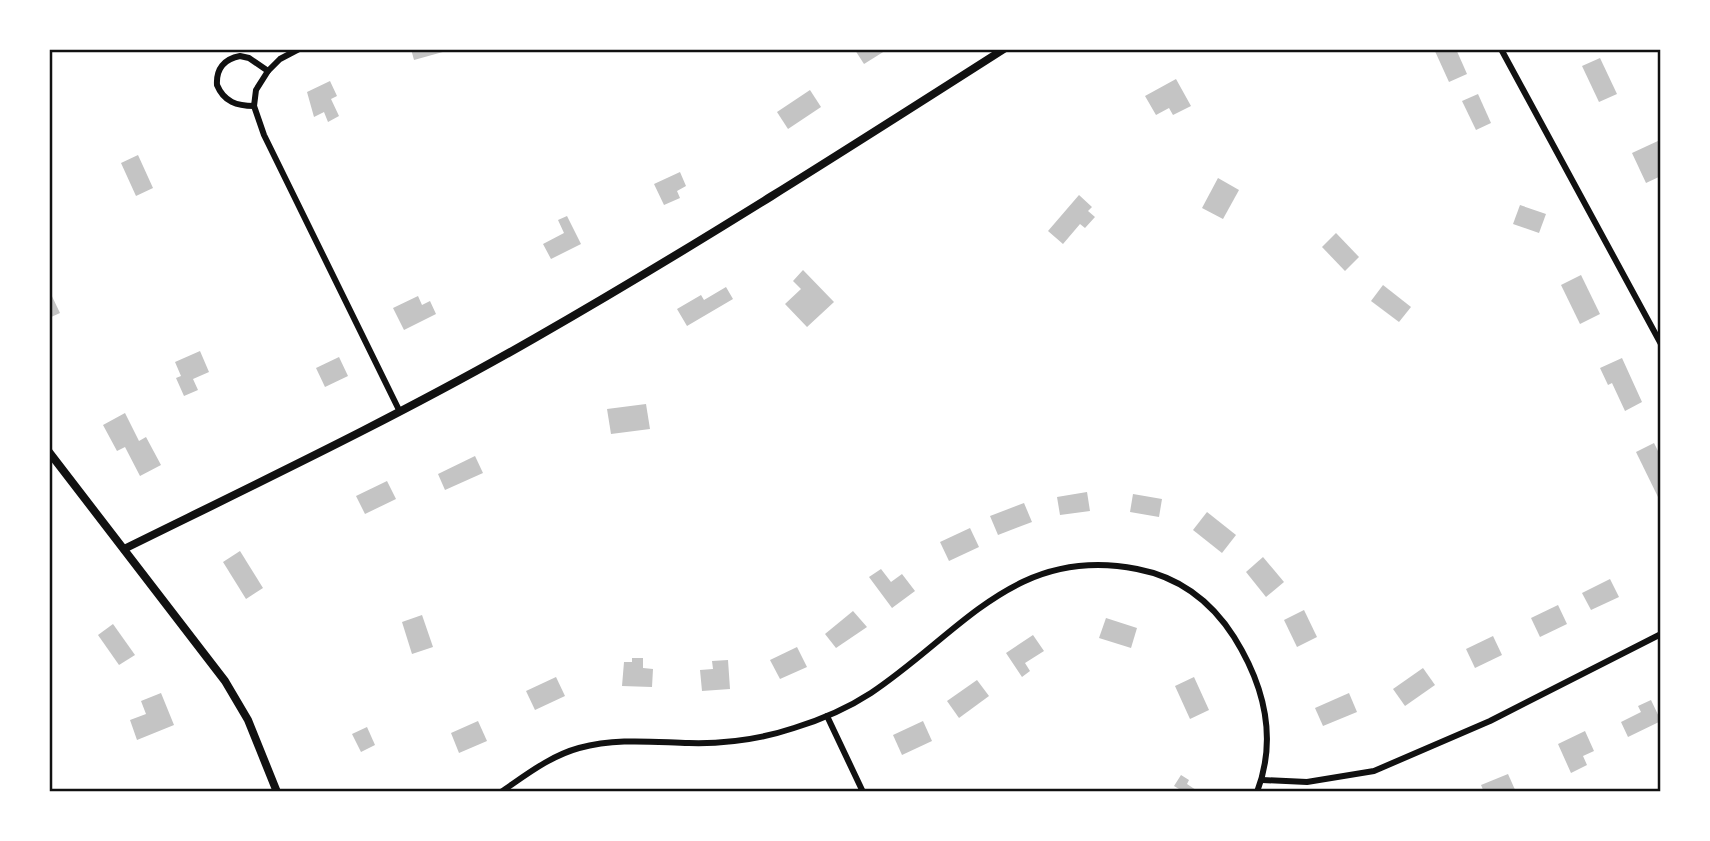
<svg xmlns="http://www.w3.org/2000/svg" width="1710" height="841" viewBox="0 0 1710 841" font-family="Figtree,sans-serif">
	<rect width="100%" height="100%" fill="#fff"/>
	<g fill="#c4c4c4">
		<path d="M411 49H450V50L414 60Z"/>
		<path d="M858 49H888L864 64 855 50Z"/>
		<path d="M1434 49H1456L1467 74 1449 82Z"/>
		<path d="M1600 58 1617 94 1599 102 1582 66Z"/>
		<path d="M1176 79 1191 106 1173 115 1169 108 1156 115 1145 96Z"/>
		<path d="M330 81 337 96 331 99 339 116 328 122 324 112 314 117 307 92Z"/>
		<path d="M810 90 821 107 788 129 777 112Z"/>
		<path d="M1478 94 1491 123 1476 130 1462 101Z"/>
		<path d="M1660 140 1661 176 1646 183 1632 153Z"/>
		<path d="M138 155 153 188 136 196 121 163Z"/>
		<path d="M680 172 686 186 677 191 680 198 664 205 654 184Z"/>
		<path d="M1218 178 1239 190 1223 219 1202 208Z"/>
		<path d="M1079 195 1092 207 1088 211 1095 217 1085 228 1080 224 1063 244 1048 231Z"/>
		<path d="M1520 205 1546 214 1539 233 1513 224Z"/>
		<path d="M567 216 581 244 551 259 543 244 564 233 558 220Z"/>
		<path d="M1336 233 1359 257 1345 271 1322 247Z"/>
		<path d="M803 270 834 302 807 327 785 304 801 289 793 281Z"/>
		<path d="M1581 275 1600 314 1580 324 1561 285Z"/>
		<path d="M1383 285 1411 307 1399 322 1371 301Z"/>
		<path d="M726 287 733 299 687 326 677 309 701 295 704 300Z"/>
		<path d="M49 290 60 313 49 318Z"/>
		<path d="M418 296 422 305 430 301 436 314 404 330 393 308Z"/>
		<path d="M200 351 209 372 193 379 198 390 184 396 176 378 181 376 175 362Z"/>
		<path d="M339 357 348 376 325 387 316 368Z"/>
		<path d="M1622 358 1642 402 1625 411 1612 383 1608 385 1600 368Z"/>
		<path d="M646 404 650 429 611 434 607 409Z"/>
		<path d="M125 413 139 441 146 437 161 465 140 476 125 447 117 451 103 425Z"/>
		<path d="M1654 443 1661 457V496L1658 497 1636 452Z"/>
		<path d="M475 456 483 473 445 490 438 474Z"/>
		<path d="M387 481 396 499 365 514 356 496Z"/>
		<path d="M1087 492 1090 511 1060 515 1057 497Z"/>
		<path d="M1133 494 1162 499 1159 517 1130 512Z"/>
		<path d="M1024 503 1032 522 998 535 990 516Z"/>
		<path d="M1207 512 1236 535 1222 553 1193 530Z"/>
		<path d="M970 528 979 547 949 561 940 542Z"/>
		<path d="M240 551 263 588 246 599 223 562Z"/>
		<path d="M1263 557 1284 582 1266 597 1246 572Z"/>
		<path d="M881 569 891 582 902 574 915 591 892 608 869 577Z"/>
		<path d="M1610 579 1619 597 1591 610 1582 593Z"/>
		<path d="M1558 605 1567 624 1540 637 1531 618Z"/>
		<path d="M1304 610 1317 637 1297 647 1284 620Z"/>
		<path d="M853 611 867 627 836 648 825 634Z"/>
		<path d="M422 615 433 647 412 654 402 622Z"/>
		<path d="M1106 618 1137 628 1131 648 1099 638Z"/>
		<path d="M113 624 135 655 119 665 98 635Z"/>
		<path d="M1033 635 1044 651 1025 663 1030 671 1022 677 1006 653Z"/>
		<path d="M1493 636 1502 655 1475 668 1466 649Z"/>
		<path d="M797 647 807 667 780 679 770 660Z"/>
		<path d="M632 658H643V668L653 669 652 687 622 686 624 662H632Z"/>
		<path d="M728 660 730 689 702 691 700 670 713 669 712 661Z"/>
		<path d="M1423 668 1435 685 1405 706 1393 689Z"/>
		<path d="M556 677 565 696 535 710 526 691Z"/>
		<path d="M1194 677 1209 710 1190 719 1175 686Z"/>
		<path d="M977 680 989 696 959 718 947 701Z"/>
		<path d="M161 693 174 725 137 740 130 720 146 714 141 701Z"/>
		<path d="M1349 693 1357 712 1323 726 1315 708Z"/>
		<path d="M1651 700 1661 721 1628 737 1621 722 1641 712 1638 706Z"/>
		<path d="M478 721 487 741 459 753 451 733Z"/>
		<path d="M923 721 932 741 902 755 893 735Z"/>
		<path d="M367 727 375 745 361 752 352 734Z"/>
		<path d="M1585 731 1594 751 1583 756 1587 765 1571 773 1558 744Z"/>
		<path d="M1508 774 1516 792H1484L1481 785Z"/>
		<path d="M1181 775 1189 780 1187 784 1199 792H1178L1179 789 1174 786Z"/>
	</g>
	<g fill="none" stroke-linecap="round" stroke-linejoin="round">
		<g stroke="#111" stroke-width="6">
			<path d="M1501 49 1661 344"/>
			<path d="M240 56 249 58 268 71 256 90 254 106C237 106 224 102 217 85 216 69 224 59 240 56Z"/>
			<path d="M268 71 280 59 299 49"/>
			<path d="M254 106 264 135 400 412"/>
			<path d="M827 716 863 792"/>
			<path d="M1262 780 1307 782 1374 771 1490 721 1661 634"/>
			<path d="M501 792C526 775 550 756 579 748 617 738 651 742 689 743 724 744 761 739 794 728 820 720 848 708 871 693 961 633 1015 545 1137 569 1179 577 1211 601 1234 637 1264 685 1278 737 1257 792"/>
		</g>
		<g stroke="#111" stroke-width="8">
			<path d="M49 452 225 681 248 720 277 792"/>
			<path d="M124 549C262 481 401 415 535 338 694 247 849 148 1004 49"/>
		</g>
	</g>
	<rect width="1710" height="841" fill="none" stroke="#ffffff" stroke-width="102"/>
	<rect x="51" y="51" width="1608" height="739" fill="none" stroke="#111" stroke-width="2.5"/>
</svg>
